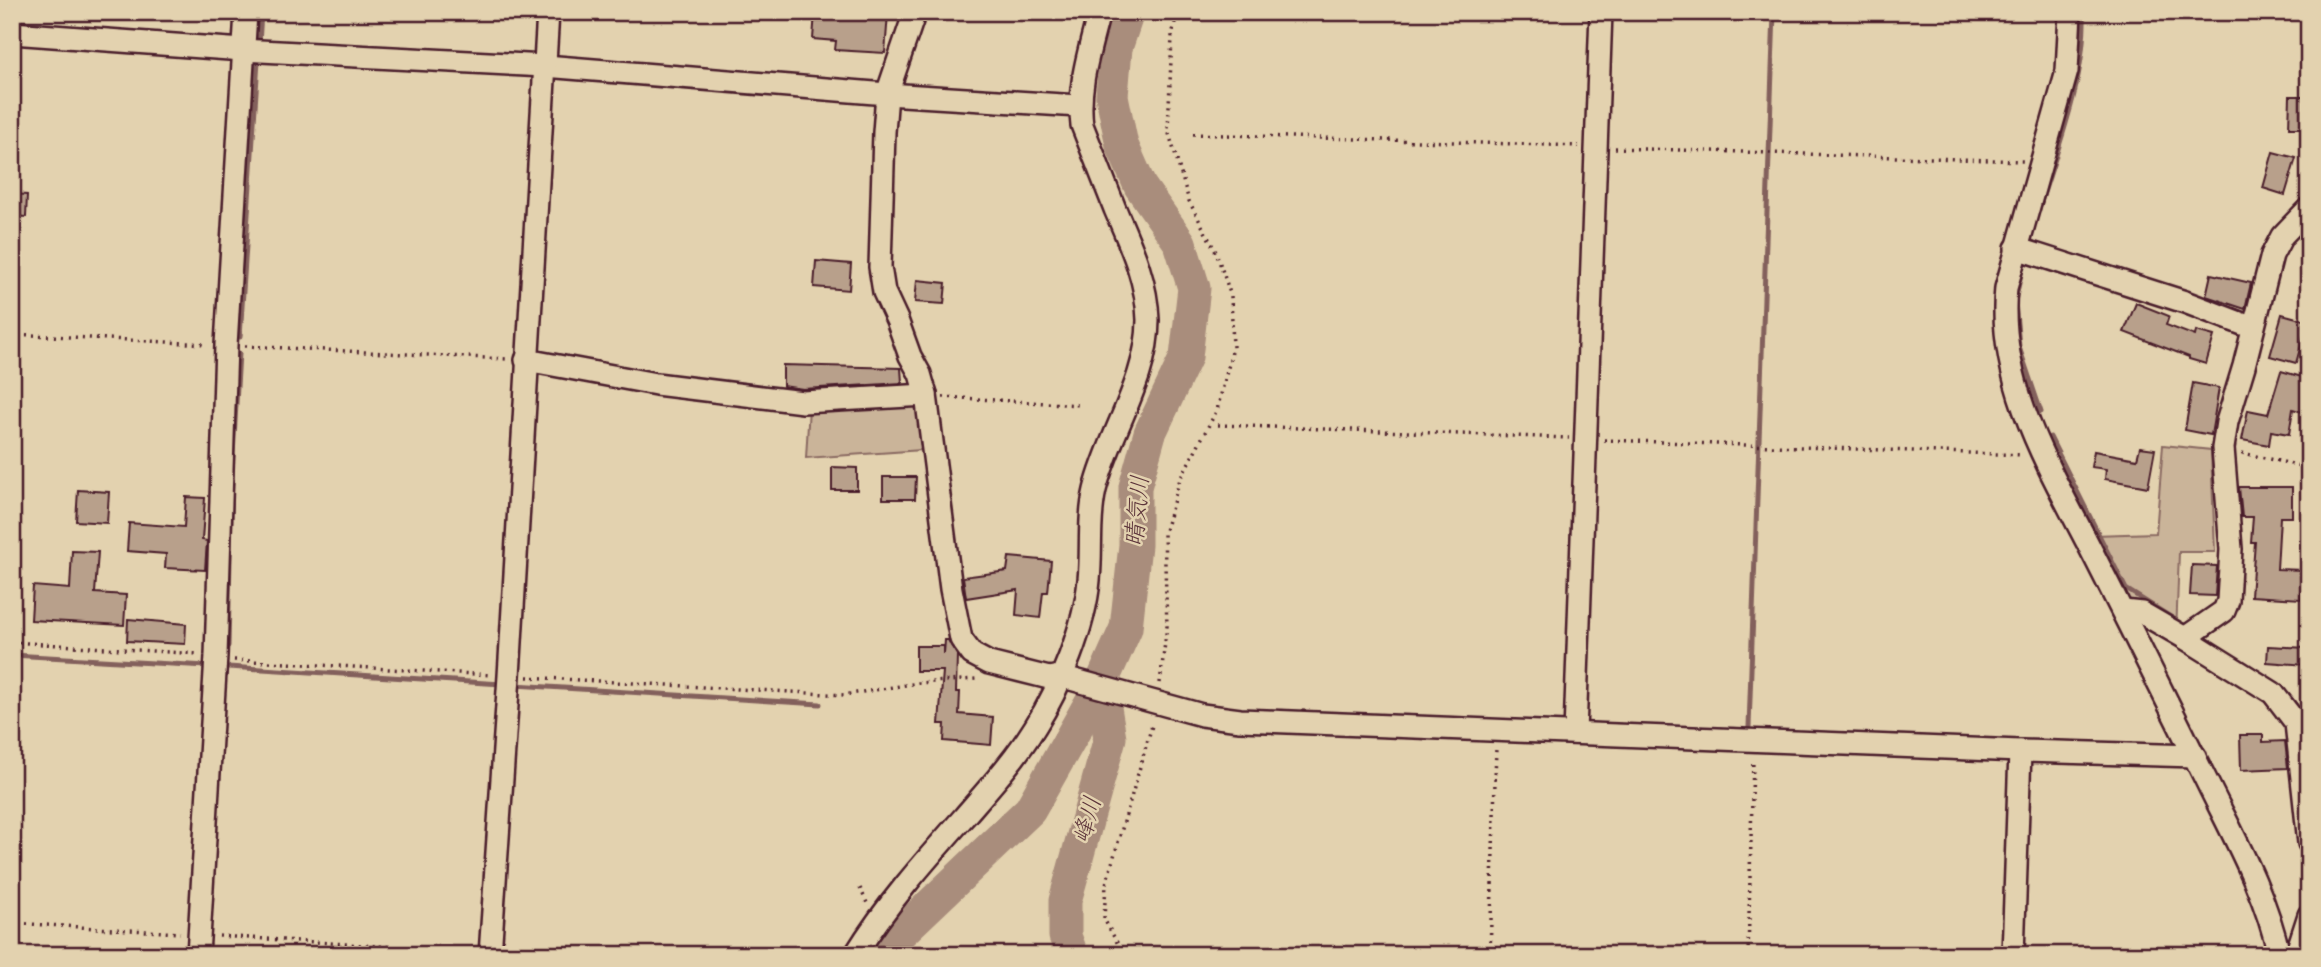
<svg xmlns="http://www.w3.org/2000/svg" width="2321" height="967" viewBox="0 0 2321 967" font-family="'Gochi Hand','Klee One',sans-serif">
	<rect width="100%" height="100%" fill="#e3d2af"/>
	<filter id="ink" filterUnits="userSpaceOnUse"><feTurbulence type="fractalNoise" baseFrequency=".0143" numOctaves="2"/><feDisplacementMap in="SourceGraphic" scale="14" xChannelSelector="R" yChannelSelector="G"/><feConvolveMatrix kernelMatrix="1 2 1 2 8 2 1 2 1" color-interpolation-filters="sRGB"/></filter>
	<g filter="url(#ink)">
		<g fill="#cab499" stroke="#8a6a62" stroke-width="2">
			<path d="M922 404V450L806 458 809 407Z"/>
			<path d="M2163 445 2211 450 2215 552H2179L2176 636 2132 616 2094 535 2156 533Z"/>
		</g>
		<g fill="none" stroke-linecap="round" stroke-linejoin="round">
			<g stroke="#83615c" stroke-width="5">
				<path d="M259 44 261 12"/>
				<path d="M2038 212C2057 148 2086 80 2084 12"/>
				<path d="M2022 270 2015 301 2019 347 2041 412"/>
				<path d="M240 337 258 61"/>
				<path d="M2050 437 2126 589 2182 624"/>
				<path d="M228 646 232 472 239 353"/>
				<path d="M12 655 207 666"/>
				<path d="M228 667 502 684"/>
				<path d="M515 685 820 704"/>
				<path d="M2288 695 2299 709"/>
				<path d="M1749 727 1774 12"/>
			</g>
			<g stroke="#a98d7c" stroke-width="33">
				<path d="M883 955 890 943 1030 810 1101 684 1126 628 1135 545V487L1150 433 1186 357 1194 288 1180 243 1140 186 1122 145 1112 96 1116 48 1128 12"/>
				<path d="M1072 955 1065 936V901L1110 738 1101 684"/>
			</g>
		</g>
		<g fill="#b8a08b" stroke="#4a1f2b" stroke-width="2">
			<path d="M815 12 888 13 885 53 835 50 836 41 813 39Z"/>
			<path d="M2290 96H2309V128H2289Z"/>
			<path d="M2273 152 2296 158 2285 195 2263 188Z"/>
			<path d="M12 194 27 195 26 217 12 216Z"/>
			<path d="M816 261 851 264 849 290 814 287Z"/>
			<path d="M2211 274 2251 283 2245 309 2206 296Z"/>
			<path d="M917 280 946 283 944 304 915 302Z"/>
			<path d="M2136 303 2169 316 2166 325 2195 336 2196 331 2214 336 2206 364 2189 359V357L2124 332Z"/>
			<path d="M2282 314 2308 321 2296 363 2270 356Z"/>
			<path d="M783 365 901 368 902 383 803 389 783 386Z"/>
			<path d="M2281 371 2309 379V390L2302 412 2293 409 2289 434 2271 431 2269 445 2242 440 2248 410 2268 414Z"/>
			<path d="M2193 383 2219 388 2211 435 2185 430Z"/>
			<path d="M2140 447 2155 449 2148 487 2105 479 2106 469 2091 467 2094 451 2137 459Z"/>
			<path d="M832 467 857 468V490H832Z"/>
			<path d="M883 477H916L915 499H883Z"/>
			<path d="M2239 487H2292V517H2280L2277 569 2302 570 2301 599 2251 596 2255 542H2251L2253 517H2242Z"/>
			<path d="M78 490 109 492 107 523 76 521Z"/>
			<path d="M186 497 205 498 202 540 207 541 205 570 165 568 166 554 127 551 129 523 184 527Z"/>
			<path d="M72 551 98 552 95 593 126 595 124 625 31 620 33 586 70 589Z"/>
			<path d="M1009 557 1051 561 1048 592H1043L1040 618 1016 615 1018 590 966 598 963 577 1007 571Z"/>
			<path d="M2192 565 2217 566 2215 596 2190 595Z"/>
			<path d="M128 619 186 624 185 644 127 641Z"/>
			<path d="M945 640H948L957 655 956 692H960L959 714 993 717 991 745 944 741 945 724H939L943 671H916V646H944V654Z"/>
			<path d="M2268 646 2307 648 2306 665 2267 662Z"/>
			<path d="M2240 735H2263V742L2285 741 2288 768 2241 770Z"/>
		</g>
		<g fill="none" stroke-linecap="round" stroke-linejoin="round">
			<defs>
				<g id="minor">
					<path d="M915 12 887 94 884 132 880 267 884 292 897 320 910 356 920 374 926 395 951 589 961 639 972 654 989 663 1049 678 1060 676 1202 715 1240 720 2020 751 2195 756"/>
					<path d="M2070 12 2067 71 2006 288C1997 379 2046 463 2087 542 2128 622 2168 703 2208 784 2235 839 2266 894 2279 955"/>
					<path d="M12 33 243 50 545 66 887 94 1079 106"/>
					<path d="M2016 248 2185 302 2253 328"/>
					<path d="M526 360 656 384 803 402 926 395"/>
					<path d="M2123 611 2142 613 2185 638 2273 693 2296 723 2309 843"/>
					<path d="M2185 638 2224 611 2228 601 2231 549 2223 448 2227 422 2244 366 2272 255 2282 236 2309 208"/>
					<path d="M1575 733 1601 12"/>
					<path d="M198 955 216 656 226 345 246 12"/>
					<path d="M490 955 509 676 548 12"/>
					<path d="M855 955C886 905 924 862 963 818 988 789 1014 761 1035 727 1060 688 1085 626 1089 580 1092 550 1088 519 1095 490 1109 433 1148 380 1148 320 1147 280 1130 244 1115 209 1104 181 1093 153 1082 125 1077 87 1090 49 1099 12"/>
					<path d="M2013 955 2020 751"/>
					<path d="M2296 955 2309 915"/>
				</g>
			</defs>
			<use href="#minor" stroke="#4a1f2b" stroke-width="26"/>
			<g stroke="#4a1f2b" stroke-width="3.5" stroke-dasharray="2 5" stroke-linecap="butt">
				<path d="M1193 134 1579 146"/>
				<path d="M1615 148 2023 161"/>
				<path d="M12 334 206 344"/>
				<path d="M245 346 507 359"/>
				<path d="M943 397 1081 405"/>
				<path d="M1218 425 1569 438"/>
				<path d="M1604 440 2023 455"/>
				<path d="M2242 453 2301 466"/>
				<path d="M12 642 199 654"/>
				<path d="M234 660 492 675"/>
				<path d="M527 677 844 695 918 683 977 679"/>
				<path d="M1160 683 1167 626 1164 534 1180 479 1217 410 1233 348 1231 296 1216 252 1189 201 1168 130 1172 36 1177 12"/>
				<path d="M860 888 868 905"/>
				<path d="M12 923 180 933"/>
				<path d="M219 936 473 952"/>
				<path d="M509 954 521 955"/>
				<path d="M1124 955 1104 919 1106 884 1153 722"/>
				<path d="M1490 955 1496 747"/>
				<path d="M1748 955 1753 760"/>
			</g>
			<use href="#minor" stroke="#e3d2af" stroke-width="21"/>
		</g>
	</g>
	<g text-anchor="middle" stroke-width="5" stroke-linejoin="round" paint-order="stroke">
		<g font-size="24" font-style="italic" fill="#5d353b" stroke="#e3d2af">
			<text transform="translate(1137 511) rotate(-85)" y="8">晴気川</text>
			<text transform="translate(1087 820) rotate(-75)" y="8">峰川</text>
		</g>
	</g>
	<rect width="2321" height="967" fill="none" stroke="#e3d2af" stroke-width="42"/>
	<rect x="21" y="21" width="2279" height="925" fill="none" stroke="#4a1f2b" stroke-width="2.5" filter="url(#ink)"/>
</svg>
